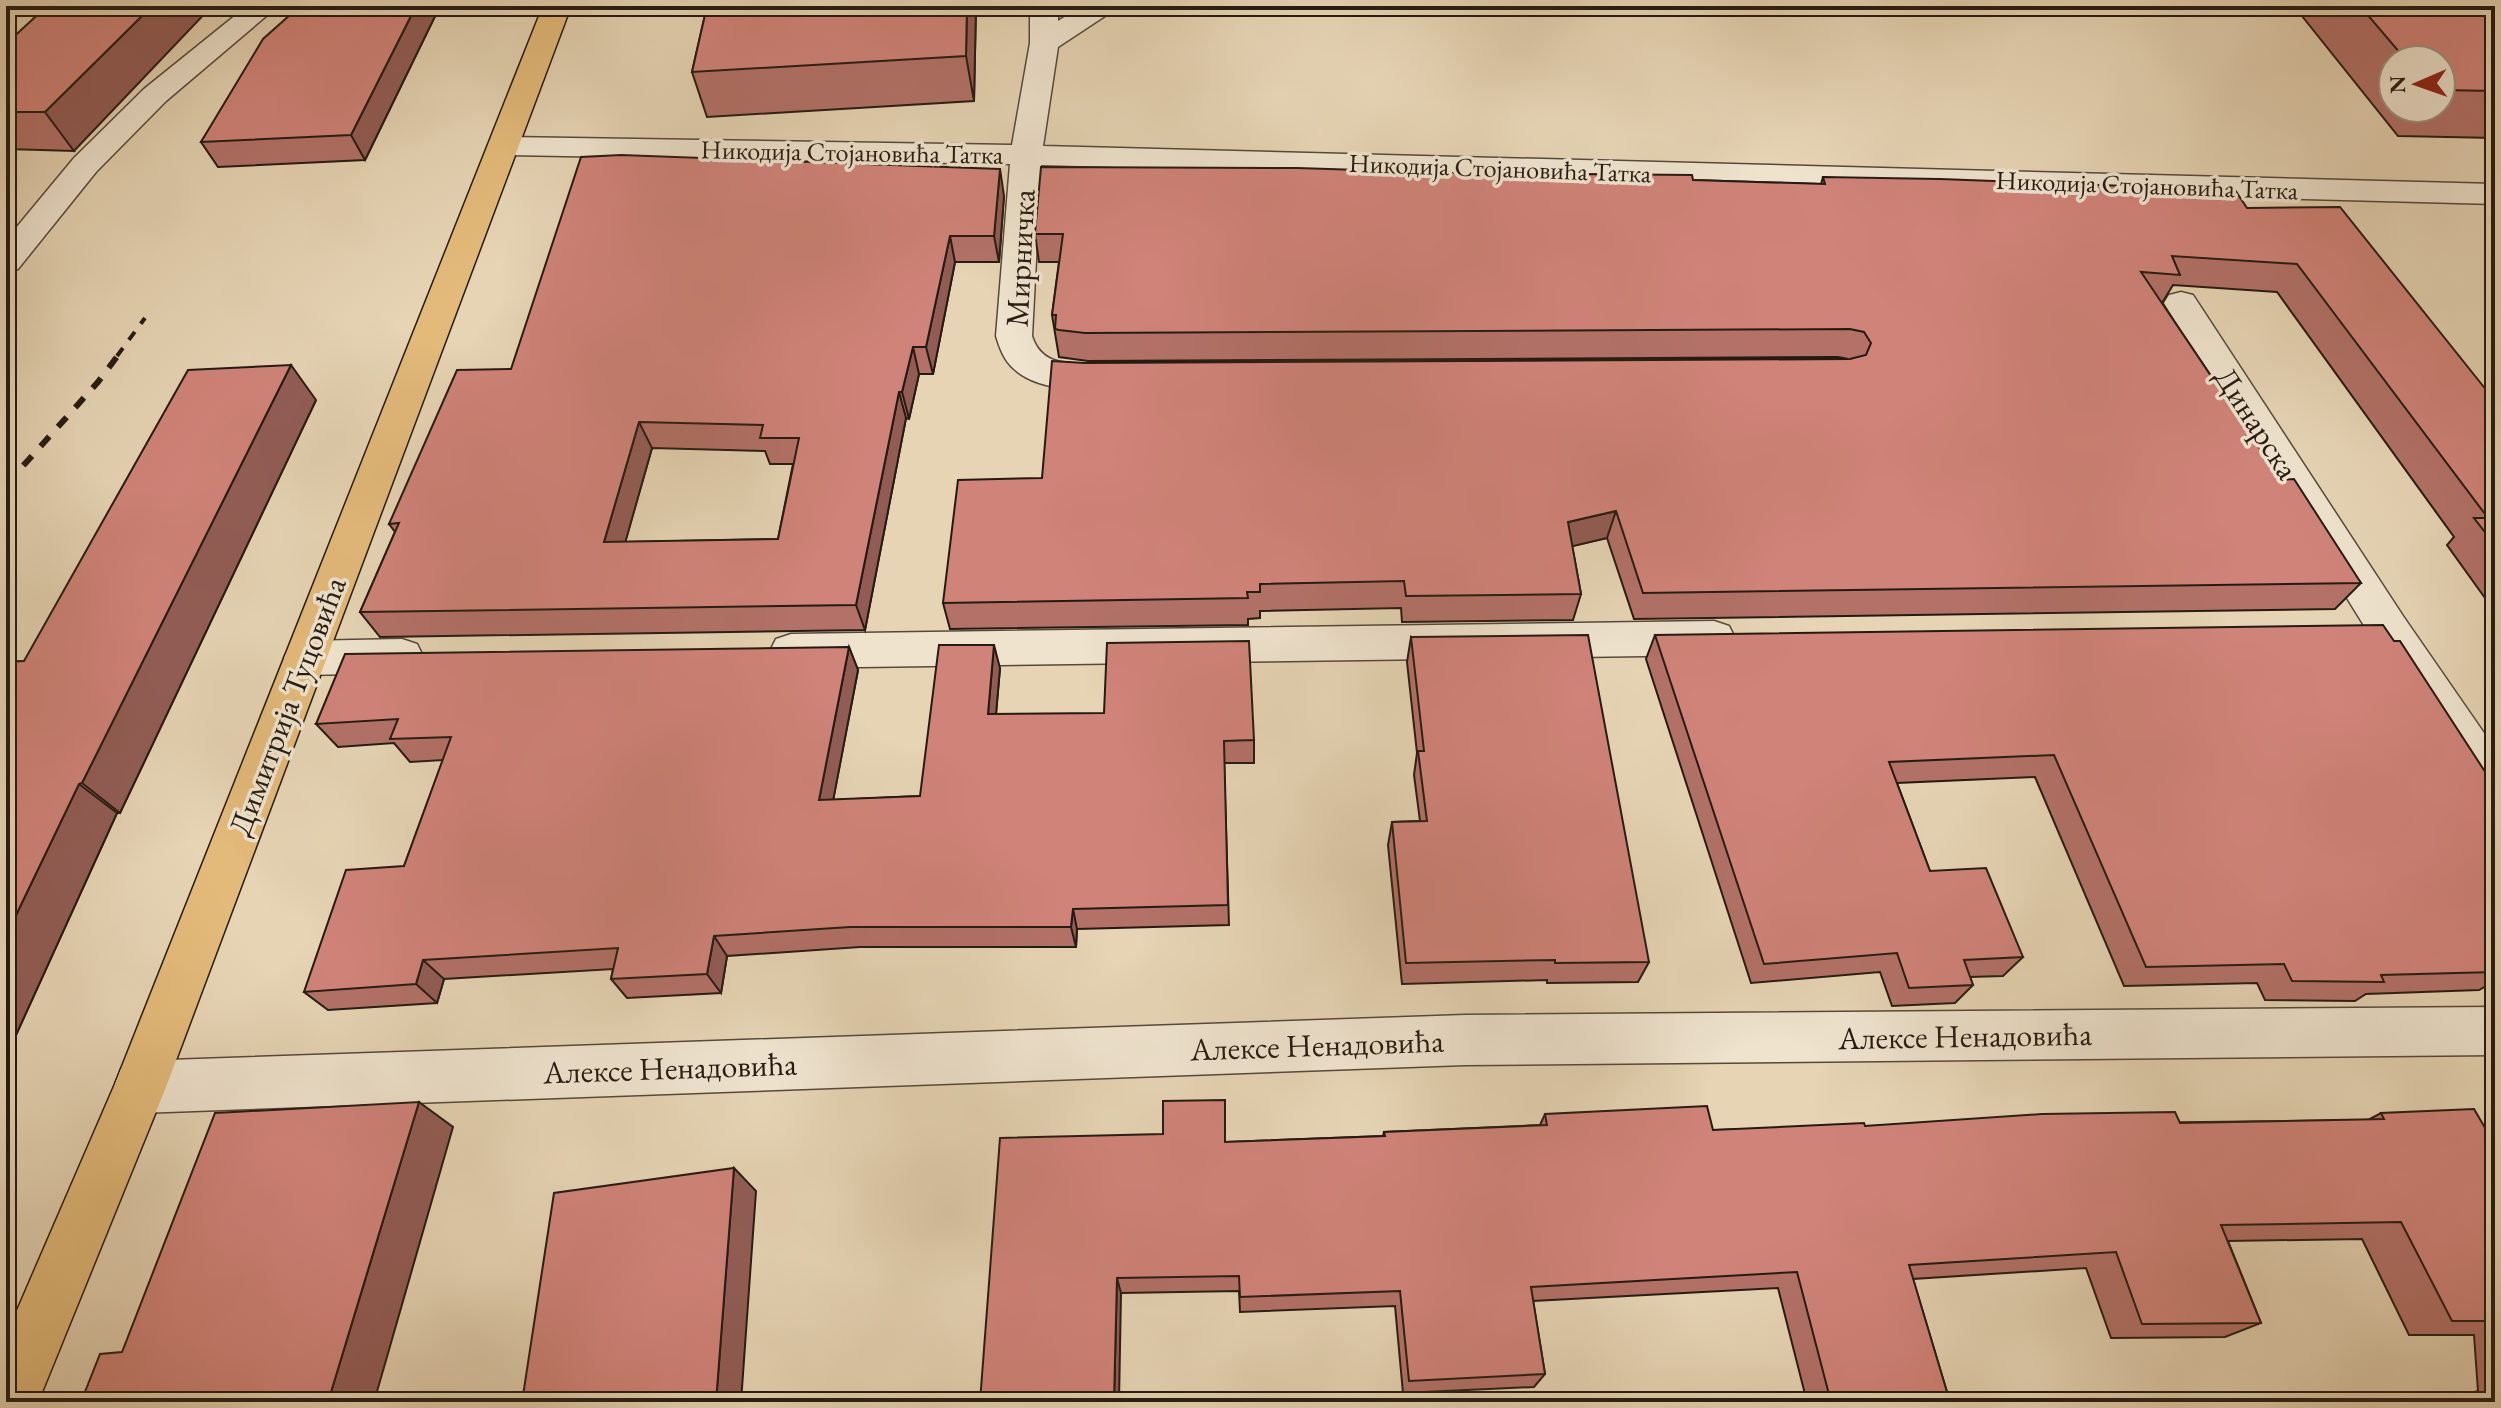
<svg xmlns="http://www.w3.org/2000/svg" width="2501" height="1408" viewBox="0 0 2501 1408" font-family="'EB Garamond',serif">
	<rect width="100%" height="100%" fill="#e6d4b4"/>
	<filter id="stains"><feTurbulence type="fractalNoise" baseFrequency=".0025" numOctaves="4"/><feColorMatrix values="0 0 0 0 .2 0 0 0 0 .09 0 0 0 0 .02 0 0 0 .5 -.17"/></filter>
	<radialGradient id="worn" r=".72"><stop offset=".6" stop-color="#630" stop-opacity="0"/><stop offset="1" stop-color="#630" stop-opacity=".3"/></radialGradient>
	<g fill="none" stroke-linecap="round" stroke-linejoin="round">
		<defs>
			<g id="minor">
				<path d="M247 6H278L166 101 96 172 18 269 6 273V240L74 158 144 89Z"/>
				<path d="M1030 6H1058V21L1082 6H1115L1111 12 1058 47 1043 146 2495 184V204L1041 165 1032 336C1045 377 1091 358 1124 367L1129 376 1124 385C1093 393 1039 392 1014 369 1004 360 1000 349 996 336L1010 164 504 155 493 153 488 146 493 139 504 137 1012 145 1030 43Z"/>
				<path d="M2181 292 2193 295 2403 616 2495 749V802L2477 797 2373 640 2164 303 2169 295Z"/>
				<path d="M1714 621 1729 626 1735 638 1729 650 1714 655 791 668 776 663 770 651 776 639 791 634Z"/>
				<path d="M402 639 417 644 423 656 417 668 402 673 305 675 290 670 284 658 290 646 305 641Z"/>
				<path d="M2495 1007V1055L1465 1065 140 1113 121 1105 114 1087 121 1069 140 1061 1465 1015Z"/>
			</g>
			<path id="major" d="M543 6H571L166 1087 38 1402H6V1336L115 1084Z"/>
		</defs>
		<use href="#minor" stroke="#56493a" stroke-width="3"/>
		<use href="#major" stroke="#261b12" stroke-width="3"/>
		<use href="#minor" fill="#efe3ce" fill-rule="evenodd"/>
		<use href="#major" fill="#e3ba7a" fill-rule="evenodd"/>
		<path stroke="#261b12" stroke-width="4" stroke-dasharray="10 10" stroke-linecap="butt" d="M117 356 145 318"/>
		<path stroke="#261b12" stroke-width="6" stroke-dasharray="13 13" stroke-linecap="butt" d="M6 485 98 382 119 354"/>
	</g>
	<g fill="#b37168" stroke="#261b12" stroke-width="2" fill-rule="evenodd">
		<path d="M300 6H440L365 160 218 167 201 142Z"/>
		<path d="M707 6H976L974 101 707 117 692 72Z"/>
		<path d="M2294 6H2495V138L2398 136ZM2393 60H2441V108H2393Z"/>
		<path d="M6 44 74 151 6 149Z"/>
		<path d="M1582 174 1693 180 1821 184 1823 177 2247 208 2495 401V612L2447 545 2454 537 2277 292 2173 285 2162 303 2281 480 2361 583 2335 609 1634 619 1607 538 1572 546 1581 594 1573 620 1402 622 1401 608 1260 611V618L1248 619V625L950 629 943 603 1042 478 1085 363 1848 359 1838 357 1088 361 1059 357 1052 315 1059 262H1039L1035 234 1582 177Z"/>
		<path d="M1004 196 999 262H955L933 374H919L909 419 906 418 865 630 380 637 360 612 395 532 389 524 511 369ZM652 448 765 451 770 464H793L778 539 625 542Z"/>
		<path d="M316 400 120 813H117L6 1057V662L24 661Z"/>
		<path d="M1655 635 2394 641 2495 787V981L2479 990 2366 994 2355 1001 2265 1000 2257 983 2124 986 2035 777 1897 783 1930 871 2023 957 2003 976 1970 977 1973 985 1955 1003 1892 1006 1880 972 1751 983 1646 659Z"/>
		<path d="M1411 637 1649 962 1638 982 1547 983V980L1402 984 1388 845 1392 822 1420 821 1414 775 1417 753 1407 662Z"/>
		<path d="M849 647 858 670 833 800 920 796 1000 668 996 714 1254 740V763H1224L1229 925 1077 929 1076 947H860L727 956 721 993 627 998 611 979 613 969 444 979 437 1003 328 1010 304 992 404 866 443 760 410 762 394 743 338 747 316 724Z"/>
		<path d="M2381 1113 2495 1138V1402H2442L2441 1401 2478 1391 2474 1335H2409L2362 1239 2228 1241 2261 1323 2225 1337 2111 1338 2086 1268 1913 1279 1950 1402H1807L1778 1288 1533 1301 1545 1374 1534 1387 1403 1393 1395 1306 1240 1312 1239 1291 1121 1293 980 1402 1226 1142 1383 1136 1384 1132 1540 1125 1545 1114 1713 1130 1865 1126 2368 1120Z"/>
	</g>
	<g fill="#925c55" stroke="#261b12" stroke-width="2">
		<path d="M152 6H212L74 151 45 112Z"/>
		<path d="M416 6H440L365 160 351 135Z"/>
		<path d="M967 6H976L974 101 966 56Z"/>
		<path d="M1000 169 1004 196 999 262 994 236Z"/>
		<path d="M950 236 955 262 933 374 926 347Z"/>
		<path d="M913 347 919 374 909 419 902 392Z"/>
		<path d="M291 365 316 400 120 813 82 783Z"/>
		<path d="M899 392 906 418 865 630 856 605Z"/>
		<path d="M639 422 652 448 618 568 604 542Z"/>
		<path d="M1616 511 1607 538 1561 549 1568 522Z"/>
		<path d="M994 645 1000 668 994 737 988 714Z"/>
		<path d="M849 647 858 670 829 822 819 800Z"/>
		<path d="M79 784 117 813 6 1057V936Z"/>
		<path d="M1073 909 1077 929 1076 947 1071 927Z"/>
		<path d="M714 936 727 956 721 993 707 974Z"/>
		<path d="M423 960 444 979 437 1003 416 984Z"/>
		<path d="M419 1102 453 1127 374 1402H328Z"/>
		<path d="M734 1168 756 1191 741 1402H716Z"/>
		<path d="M1117 1278 1121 1293 1119 1402H1114Z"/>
	</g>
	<g fill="#d08379" stroke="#261b12" stroke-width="2" fill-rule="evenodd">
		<path d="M47 6H152L45 112H6V44Z"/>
		<path d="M300 6H416L351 135 201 142 263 39Z"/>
		<path d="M707 6H967L966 56 692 72Z"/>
		<path d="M2360 6H2495V91L2441 90V60H2406Z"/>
		<path d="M621 155 1000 169 994 236H950L926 347H913L902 392H899L856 605 360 612 399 523 389 524 457 370 511 369 581 157ZM639 422 763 425 760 438H799L778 539 604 542Z"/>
		<path d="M1041 167 1297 168 1583 177 1582 174 1692 175 1693 180 1825 184 1823 177 1940 179 2235 190 2247 208 2340 207 2495 401V545L2474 518H2488L2297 264 2172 256 2180 275 2141 272 2281 480 2294 479 2361 583 1643 593 1616 511 1568 522 1581 594 1406 596 1404 581 1260 584V592H1247L1248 598 943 603 958 480 1042 478 1052 361 1085 363 1850 359 1866 355 1871 343 1864 332 1850 329 1085 333 1059 330 1055 329 1056 315H1052L1063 234H1035Z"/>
		<path d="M291 365 82 783 79 784 6 936V662L24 661 188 370Z"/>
		<path d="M2383 625 2394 641H2400L2495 787V972L2381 975 2384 982 2292 981 2284 964 2146 967 2054 755 1889 762 1930 871 1986 868 2023 957 1964 960 1973 985 1909 988 1897 953 1764 964 1655 635Z"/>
		<path d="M1588 635 1649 962 1555 963V960L1406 963 1392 822 1427 821 1418 751H1424L1411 637Z"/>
		<path d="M1249 641 1254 740 1224 741 1228 905 1073 909 1071 927H850L714 936 707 974 611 979 618 948 423 960 416 984 304 992 346 870 404 866 451 737 390 739 398 719 316 724 345 654 849 647 819 800 920 796 939 645H994L988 714 1104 713 1107 643Z"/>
		<path d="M1225 1100V1142L1385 1136 1384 1132 1547 1125 1545 1114 1707 1106 1713 1130 1864 1123 1865 1126 2042 1114 2175 1112 2180 1123 2384 1119 2381 1113 2474 1109 2491 1138H2495V1321H2452L2401 1222 2221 1225 2261 1323 2142 1324 2116 1252 1909 1265 1950 1402H1831L1797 1272 1531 1287 1545 1374 1409 1381 1400 1291 1240 1297 1239 1276 1117 1278 1114 1402H980L1000 1138 1163 1134V1101Z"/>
		<path d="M419 1102 328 1402H81L100 1354 122 1352 215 1113Z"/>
		<path d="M734 1168 716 1402H522L554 1193Z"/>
		<path d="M2495 1388V1402H2493L2486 1389Z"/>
	</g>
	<g text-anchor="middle" stroke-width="7" stroke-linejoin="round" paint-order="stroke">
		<g font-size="26" fill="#261b12" stroke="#efe3ce">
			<text transform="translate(852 152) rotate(1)" y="9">Никодија Стојановића Татка</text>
			<text transform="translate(1500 168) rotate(2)" y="9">Никодија Стојановића Татка</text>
			<text transform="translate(2147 185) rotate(2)" y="9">Никодија Стојановића Татка</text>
		</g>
		<g font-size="32" fill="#261b12" stroke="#efe3ce">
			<text transform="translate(1020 258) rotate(-87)" y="11">Мирничка</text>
			<text transform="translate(2257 423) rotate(57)" y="11">Динарска</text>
			<text transform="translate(287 706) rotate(-69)" y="11">Димитрија Туцовића</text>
			<text transform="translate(1965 1036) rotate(-1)" y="11">Алексе Ненадовића</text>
			<text transform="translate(1317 1045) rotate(-2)" y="11">Алексе Ненадовића</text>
			<text transform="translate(670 1068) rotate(-2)" y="11">Алексе Ненадовића</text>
		</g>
	</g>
	<rect width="2501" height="1408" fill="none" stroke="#e6d4b4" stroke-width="32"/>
	<rect x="8" y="8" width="2485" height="1392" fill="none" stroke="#261b12" stroke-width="4"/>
	<rect x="16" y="16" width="2469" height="1376" fill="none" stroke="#261b12" stroke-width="2"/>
	<g transform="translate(2417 84) rotate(268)"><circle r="38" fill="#efe3ce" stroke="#9f9383" stroke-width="2"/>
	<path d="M0-6L14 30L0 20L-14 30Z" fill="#8f2418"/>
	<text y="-12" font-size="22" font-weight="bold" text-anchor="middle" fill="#261b12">N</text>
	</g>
	<rect width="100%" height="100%" filter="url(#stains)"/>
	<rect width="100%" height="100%" fill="url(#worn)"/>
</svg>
